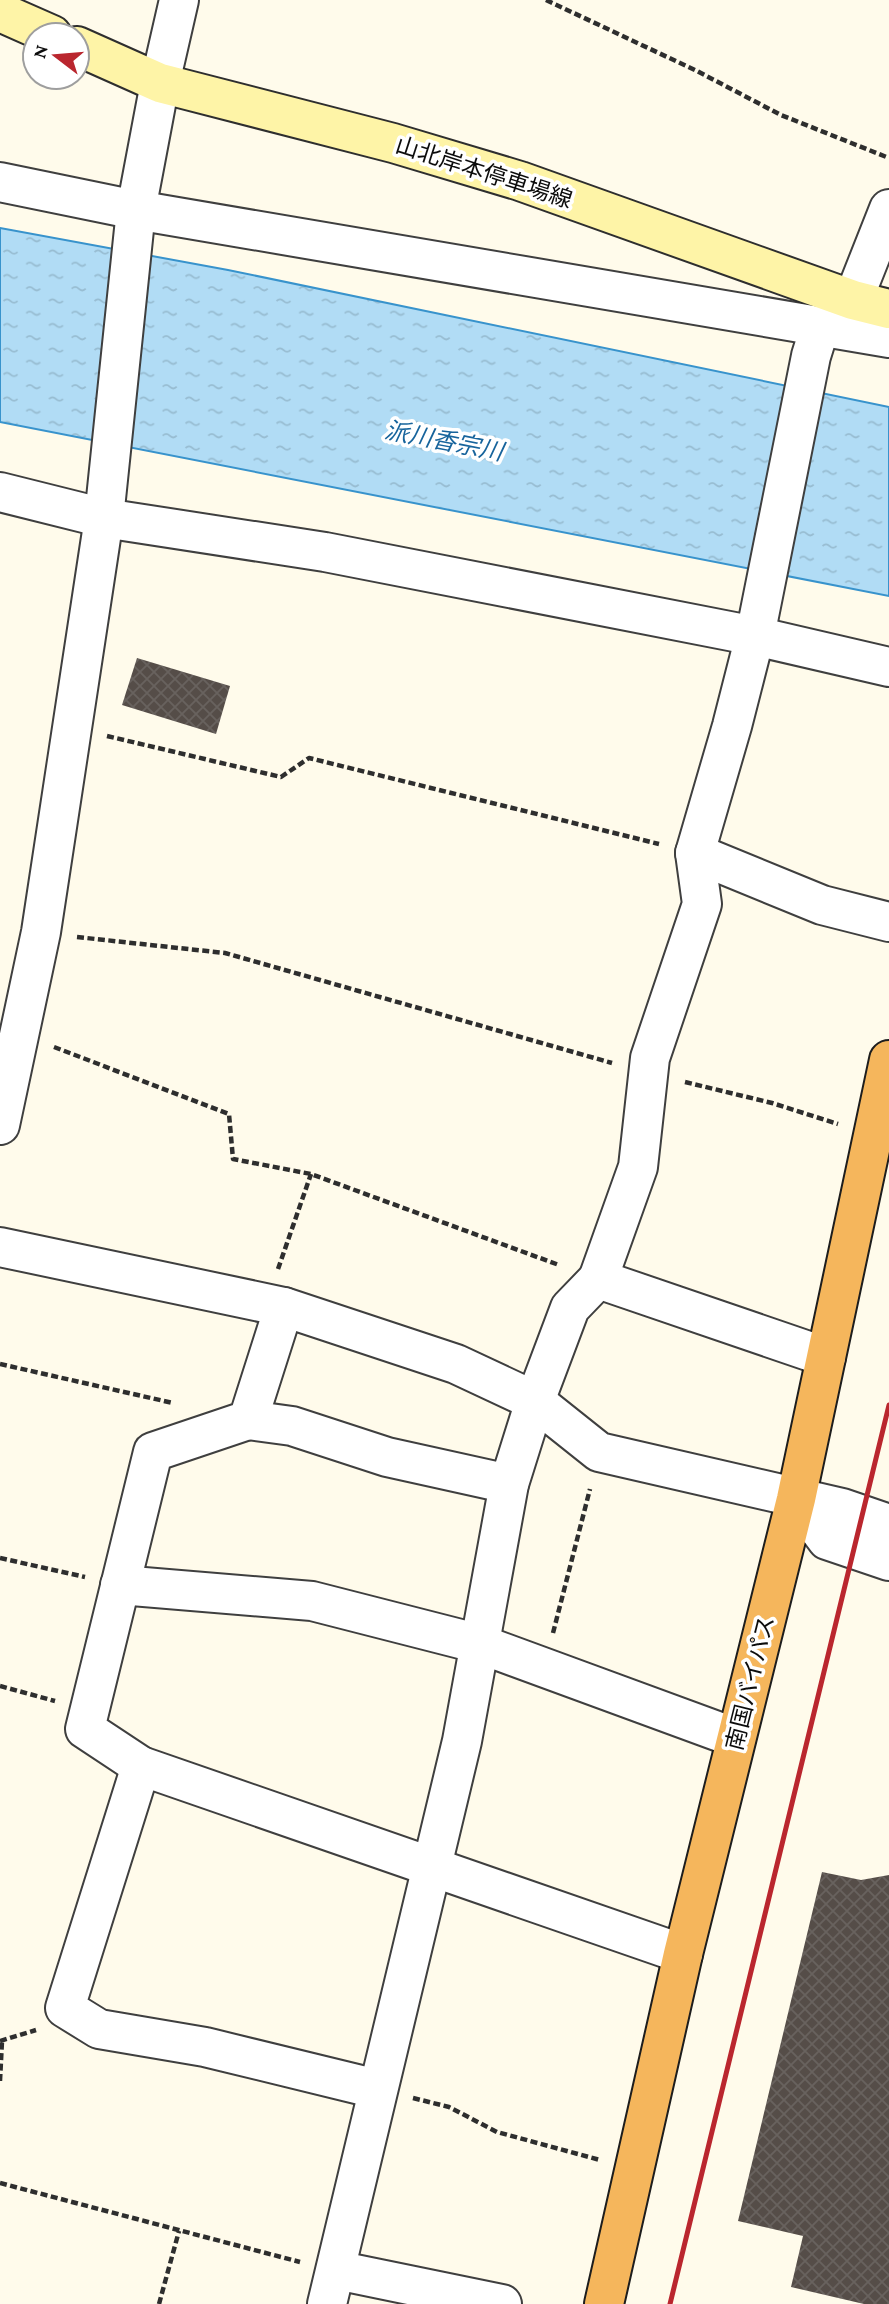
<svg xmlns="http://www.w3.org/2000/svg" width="889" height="2304" viewBox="0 0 889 2304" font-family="'Crimson Pro','Noto Sans JP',serif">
	<defs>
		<pattern id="water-ripples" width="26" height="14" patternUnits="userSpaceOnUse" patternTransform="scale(1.75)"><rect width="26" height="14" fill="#b1dcf5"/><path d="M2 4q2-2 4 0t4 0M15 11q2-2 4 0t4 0" fill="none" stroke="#97bcd1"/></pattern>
		<pattern id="building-cross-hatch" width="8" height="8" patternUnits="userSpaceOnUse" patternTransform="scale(1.75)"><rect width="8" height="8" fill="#554d48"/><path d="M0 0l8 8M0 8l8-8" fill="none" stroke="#68625e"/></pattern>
	</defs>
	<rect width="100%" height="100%" fill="#fffbeb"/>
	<path fill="url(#water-ripples)" stroke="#3893cc" stroke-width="2" d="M0 228 228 270 889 407V596L0 422Z"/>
	<g fill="url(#building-cross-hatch)">
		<path d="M137 658 230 686 216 734 122 705Z"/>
		<path d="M822 1872 861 1880 889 1875V2304H864L791 2287 803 2236 738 2221Z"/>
	</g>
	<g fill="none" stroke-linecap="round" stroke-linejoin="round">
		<defs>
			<g id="minor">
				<path d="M0 182 136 210 889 338"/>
				<path d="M853 300 889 209"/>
				<path d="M820 327 811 356 755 636 732 726 695 853 702 904 650 1058 638 1167 598 1279 826 1357"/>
				<path d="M0 492 104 518 325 552 755 636 889 667"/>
				<path d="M695 853 822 905 889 922"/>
				<path d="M0 1125 41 932 104 518 136 210 160 83 179 0"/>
				<path d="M0 1247 284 1307 456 1364 535 1401 599 1452 842 1508 889 1524"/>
				<path d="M284 1307 248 1420 153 1452 85 1729 141 1766 683 1954"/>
				<path d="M248 1420 292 1426 387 1457 509 1484"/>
				<path d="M796 1499 827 1540 889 1561"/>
				<path d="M120 1585 312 1601 480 1644 736 1738"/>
				<path d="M141 1766 65 2008 99 2029 205 2047 377 2089"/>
				<path d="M336 2270 502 2304"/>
				<path d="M327 2304 462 1741 509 1484 535 1401 570 1308 598 1279"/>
			</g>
			<g id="secondary">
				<path d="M0 12 52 35"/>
				<path d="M77 46 160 83 393 143 520 181 853 300 889 309"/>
			</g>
			<path id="trunk" d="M604 2304 683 1954 796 1499 889 1060"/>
		</defs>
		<use href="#minor" stroke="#3f3f3f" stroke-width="42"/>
		<use href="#secondary" stroke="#2e2e2e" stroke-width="42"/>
		<use href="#trunk" stroke="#1d1d1d" stroke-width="42"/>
		<g stroke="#2e2e2e" stroke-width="4.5" stroke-dasharray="7 3.5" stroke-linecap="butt">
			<path d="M546 0 697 71 781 115 889 158"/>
			<path d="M107 736 281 777 309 758 659 844"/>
			<path d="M77 937 225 953 612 1063"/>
			<path d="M54 1047 229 1114 233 1159 311 1174 559 1265"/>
			<path d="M685 1082 772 1103 838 1124"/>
			<path d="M278 1269 311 1174"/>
			<path d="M0 1364 173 1403"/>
			<path d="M0 1558 85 1577"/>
			<path d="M553 1633 590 1489"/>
			<path d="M0 1686 55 1701"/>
			<path d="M0 2041 36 2030"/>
			<path d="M0 2081 2 2041"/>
			<path d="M413 2098 449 2107 497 2132 600 2160"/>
			<path d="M0 2183 300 2262"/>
			<path d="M159 2304 179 2231"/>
		</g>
		<use href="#minor" stroke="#fff" stroke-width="38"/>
		<use href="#secondary" stroke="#fef4a7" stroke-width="38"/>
		<use href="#trunk" stroke="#f5b65c" stroke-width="38"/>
		<path stroke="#ba262e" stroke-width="5" d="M670 2304 889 1405"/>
	</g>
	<g text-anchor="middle" stroke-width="7" stroke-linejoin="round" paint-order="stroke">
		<g font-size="23" fill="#0c0c0c" stroke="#fff">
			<text transform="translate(484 172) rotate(18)" y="8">山北岸本停車場線</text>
			<text transform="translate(750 1683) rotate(-76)" y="8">南国バイパス</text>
		</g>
		<g font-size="24" font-style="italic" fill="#17649c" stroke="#fff">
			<text transform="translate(444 441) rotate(11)" y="8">派川香宗川</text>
		</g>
	</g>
	<g transform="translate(56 56) rotate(286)"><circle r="33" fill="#ffffff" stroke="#9e9e9e" stroke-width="2"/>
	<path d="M0-5L12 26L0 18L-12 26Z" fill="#ba262e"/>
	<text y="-10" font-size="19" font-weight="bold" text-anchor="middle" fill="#0c0c0c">N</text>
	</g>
</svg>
